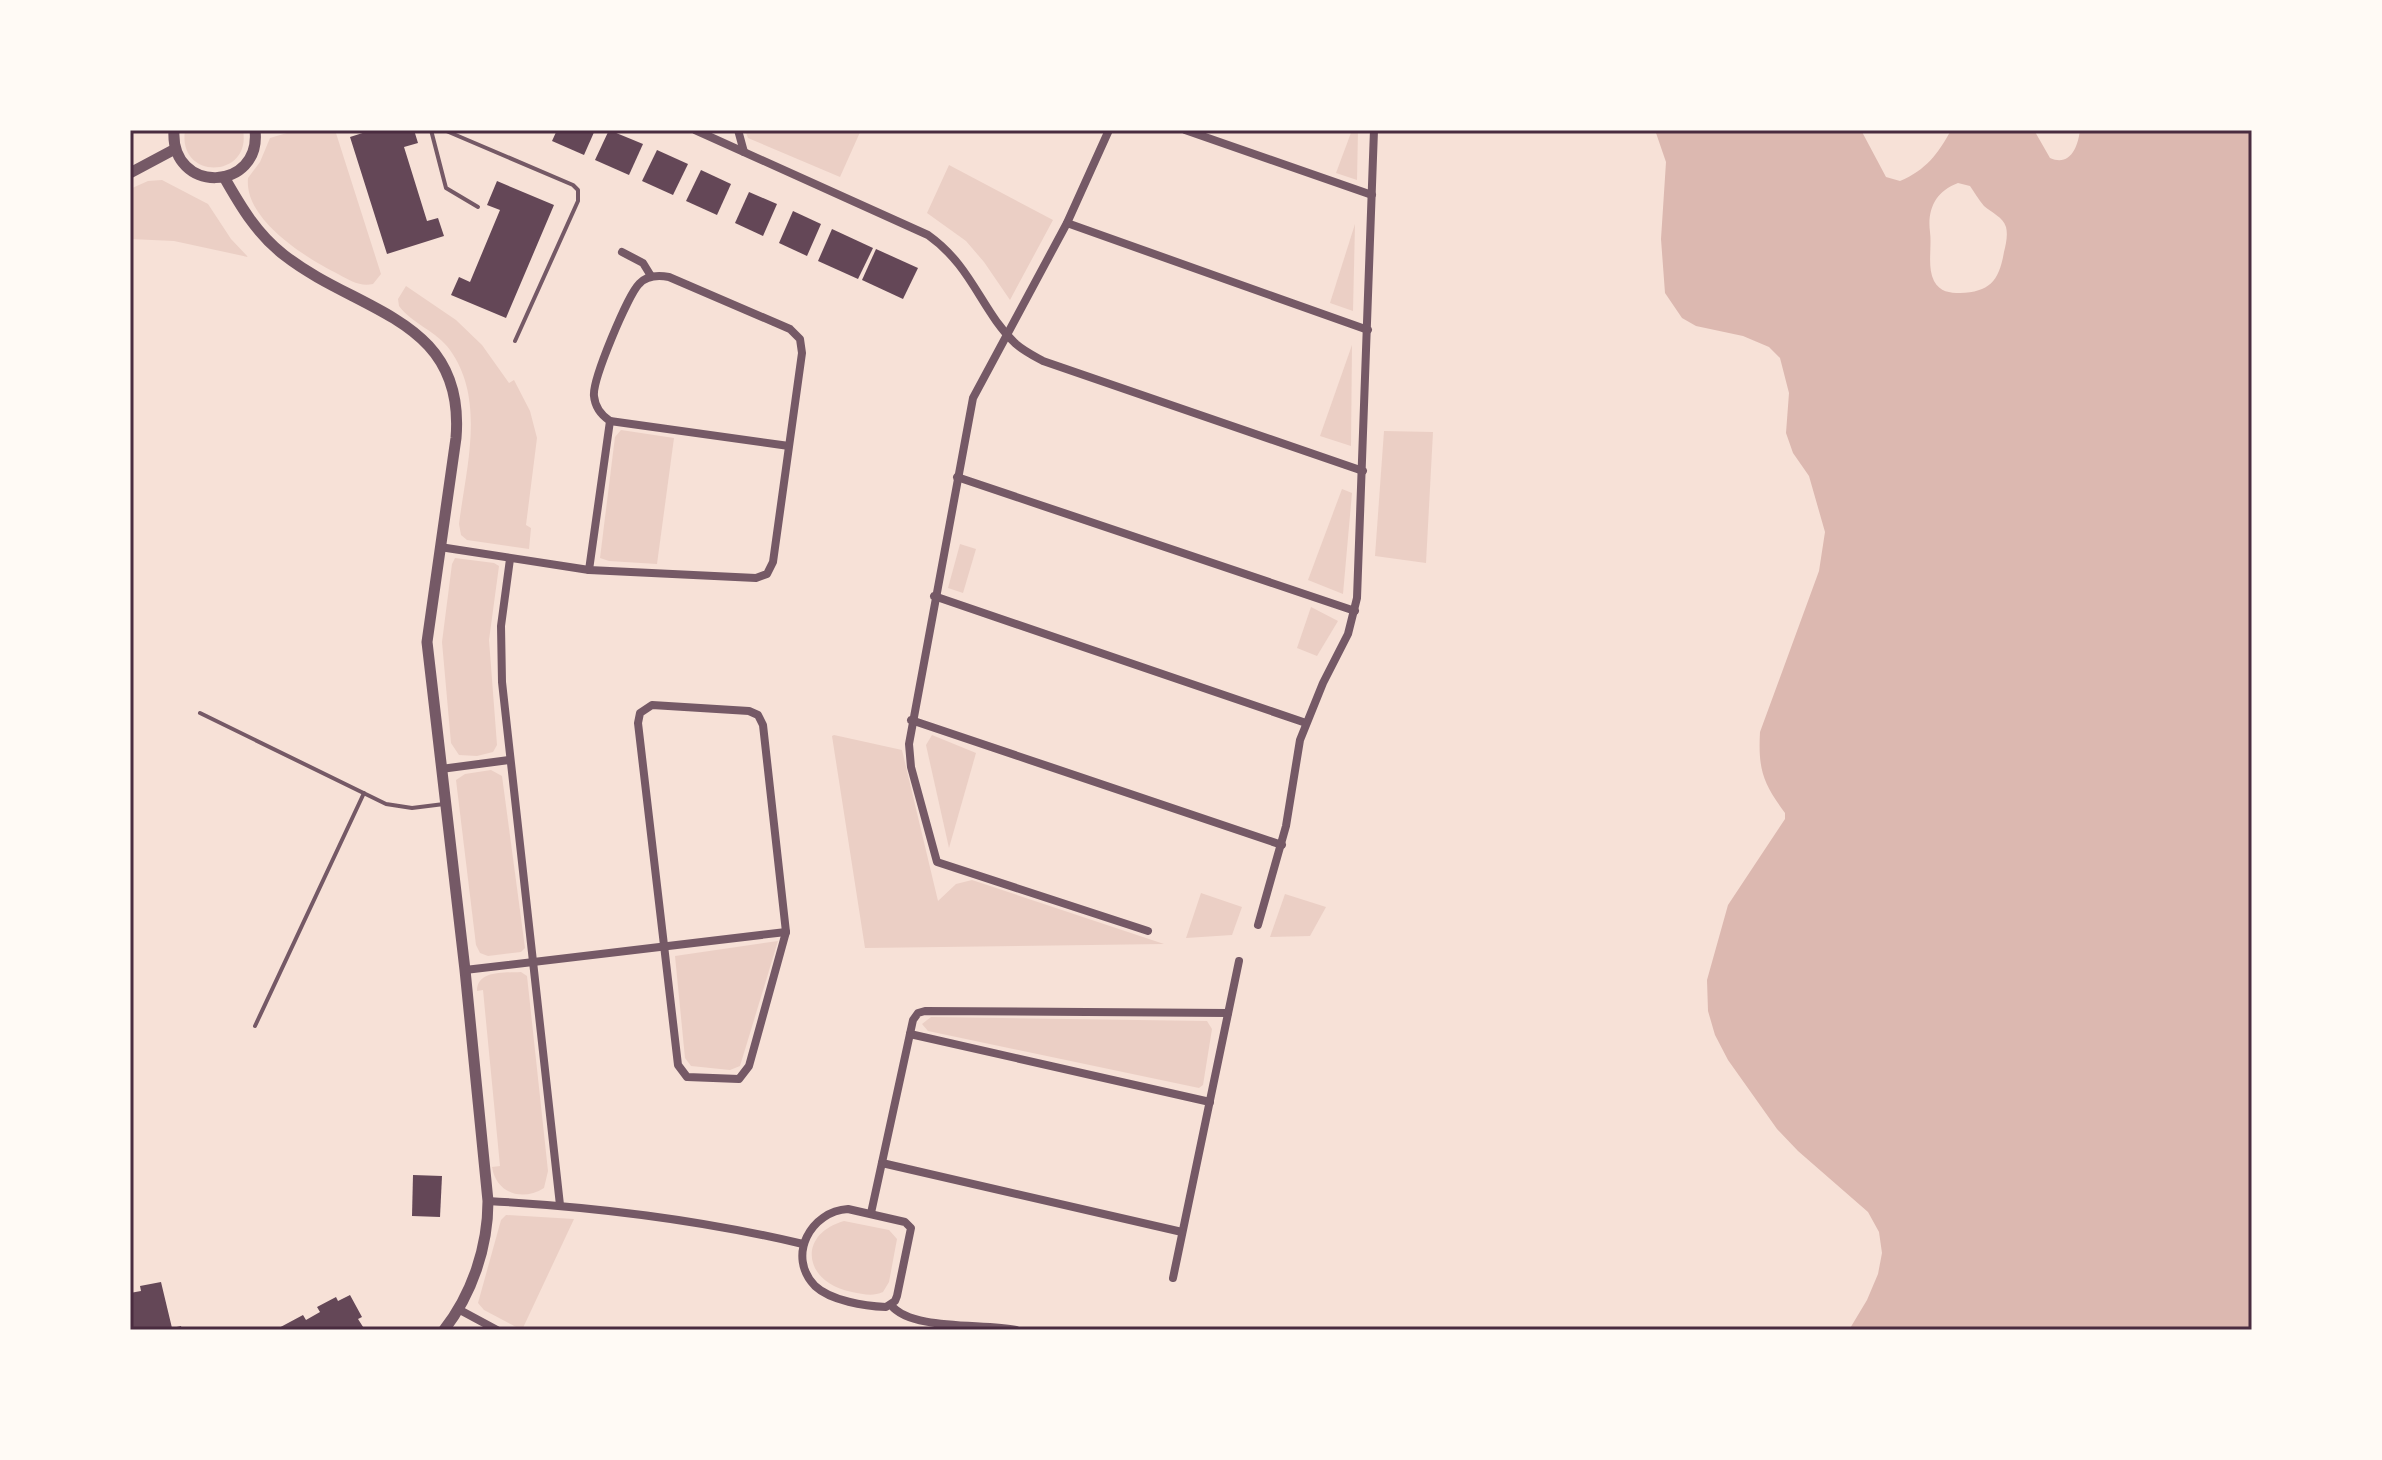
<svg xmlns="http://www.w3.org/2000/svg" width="2382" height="1460" viewBox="0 0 2382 1460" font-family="'Archivo Narrow',sans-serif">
	<rect width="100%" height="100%" fill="#f7e1d7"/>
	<g fill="#ebcfc5">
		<path d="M185 130H243C252 179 177 181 185 130Z"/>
		<path d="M297 130H335L381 274 373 284C360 287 349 280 338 274 306 258 244 220 248 178L260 162 270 138Z"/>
		<path d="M745 130H861L840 177 748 138Z"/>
		<path d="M1352 130H1358L1357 180 1336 173Z"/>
		<path d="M949 165 1053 220 1010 300 984 262 966 241 927 213Z"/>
		<path d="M162 180 208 204 231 239 248 257 174 241 130 239V189L148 181Z"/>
		<path d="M1355 224 1353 311 1330 303Z"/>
		<path d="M406 286 456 320 482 345 509 383 514 380 530 411 537 438 526 525 531 528 529 549 467 540 461 535 459 524C466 468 486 400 450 350 437 331 412 324 399 306L398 299Z"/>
		<path d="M1352 345 1351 446 1320 436Z"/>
		<path d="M621 430 674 438 657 564 609 561 600 558 615 437Z"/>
		<path d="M1384 431 1433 432 1426 563 1375 556Z"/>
		<path d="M1342 489 1352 493 1343 594 1308 580Z"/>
		<path d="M960 544 976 549 963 593 948 588Z"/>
		<path d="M455 558 494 563 499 566 489 640 497 745 493 752 477 756 459 755 451 743 442 642 452 564Z"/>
		<path d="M1311 607 1338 621 1317 656 1297 648Z"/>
		<path d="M834 735 902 750 938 901 956 884 972 880 1164 944 865 948 832 736Z"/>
		<path d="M932 735 976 753 949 848 926 745Z"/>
		<path d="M491 770 502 776 525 948 521 952 488 956 480 953 476 945 456 780 465 774Z"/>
		<path d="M1201 893 1242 907 1232 935 1186 938Z"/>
		<path d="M1285 894 1326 907 1310 936 1270 937Z"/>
		<path d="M778 941 740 1066 730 1070 691 1066 685 1058 675 956Z"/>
		<path d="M521 972 527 976 548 1171 544 1188C522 1202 496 1193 492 1167L500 1166 483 990 477 991C477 970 505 973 521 972Z"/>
		<path d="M931 1017 1207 1021 1212 1029 1203 1085 1199 1088 928 1031 922 1024Z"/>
		<path d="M506 1215 574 1219 522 1330 484 1310 478 1303 501 1220Z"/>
		<path d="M844 1221 889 1230 897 1239 889 1282 883 1292C872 1297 863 1294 852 1292 804 1283 796 1235 844 1221Z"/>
	</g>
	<path fill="#dcb8b0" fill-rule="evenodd" d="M1655 130H1861L1886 177 1900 181C1926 170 1938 154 1951 130H2034L2050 158C2070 167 2078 147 2080 130H2252V1330H1849L1867 1300 1878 1274 1882 1253 1879 1232 1868 1212 1798 1151 1777 1129 1728 1060 1715 1035 1708 1011 1707 980 1728 905 1785 819V813C1763 783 1758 770 1760 732L1819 571 1825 532 1809 476 1793 453 1786 433 1789 393 1780 358 1769 347 1743 336 1696 326 1682 318 1665 293 1661 239 1666 162ZM1958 183 1970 186C1974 192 1979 200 1984 206 1992 213 2003 217 2006 227 2008 235 2006 244 2004 252 1999 281 1990 292 1960 293 1950 293 1940 292 1934 281 1927 267 1932 248 1930 232 1927 209 1936 191 1958 183Z"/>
	<g fill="#644757">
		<path d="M372 130H414L418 143 404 147 427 221 438 218 444 236 387 254 350 137Z"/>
		<path d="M557 130H595L584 155 552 141Z"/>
		<path d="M609 130 643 144 629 175 595 160Z"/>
		<path d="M657 150 688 164 673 195 642 181Z"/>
		<path d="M701 170 731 184 717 215 686 201Z"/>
		<path d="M497 181 554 205 506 318 451 295 459 277 470 282 500 210 487 205Z"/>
		<path d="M749 192 777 204 763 236 735 223Z"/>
		<path d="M793 211 821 224 807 256 779 243Z"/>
		<path d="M832 229 873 248 858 279 818 261Z"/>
		<path d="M876 249 918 268 903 299 862 280Z"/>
		<path d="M413 1175 442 1176 440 1217 412 1216Z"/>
		<path d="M161 1282 172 1328 181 1326 182 1330H133L130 1293 141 1291 140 1286Z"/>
		<path d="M350 1295 362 1317 358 1319 365 1330H275L303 1315 306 1320 320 1312 317 1307 336 1297 338 1301Z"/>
	</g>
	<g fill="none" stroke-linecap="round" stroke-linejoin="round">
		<g stroke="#755966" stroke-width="4">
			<path d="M431 130 446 188 478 207"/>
			<path d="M444 130 573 185 578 190V201L515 341"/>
			<path d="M200 713 386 804 412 808 444 804"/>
			<path d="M255 1026 364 793"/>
		</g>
		<g stroke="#755966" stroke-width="8">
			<path d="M695 130 928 235C973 267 981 311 1016 344 1024 351 1034 356 1043 361L1363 471"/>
			<path d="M738 130 744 152"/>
			<path d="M1109 130 1067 223 973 398 909 744 911 767 937 862 1148 931"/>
			<path d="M1185 130 1372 195"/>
			<path d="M1067 223 1368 330"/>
			<path d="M622 252 643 263 651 276"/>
			<path d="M957 477 1355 611"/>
			<path d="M440 547 589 570 756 578 767 574 773 562 802 353 800 339 790 329 669 277C658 275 647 275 639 284 628 295 592 380 594 396 595 407 601 415 610 421L789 446"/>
			<path d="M510 559 501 626 502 682 560 1205"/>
			<path d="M589 570 610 421"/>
			<path d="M934 596 1306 723"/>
			<path d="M652 705 749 711 758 715 763 725 786 932 749 1066 739 1079 687 1077 678 1065 638 723 640 713Z"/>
			<path d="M911 720 1282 845"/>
			<path d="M441 769 509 760"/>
			<path d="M1258 925 1286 826 1300 740 1323 683 1348 634 1357 598 1374 130"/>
			<path d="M465 970 786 932"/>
			<path d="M910 1034 1210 1102"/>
			<path d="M882 1163 1182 1232"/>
			<path d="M488 1201C597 1207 697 1219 803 1244"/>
			<path d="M848 1209 905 1222 911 1228 897 1296 895 1301 886 1307C865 1306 831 1301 815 1286 786 1256 811 1211 848 1209Z"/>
			<path d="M871 1213 913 1020 918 1013 925 1011 1228 1013"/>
			<path d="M1173 1278 1239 961"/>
			<path d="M891 1305C911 1331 984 1323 1016 1330"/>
			<path d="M458 1309 497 1330"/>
		</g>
		<g stroke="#755966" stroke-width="11">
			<path d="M174 130C170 195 262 192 255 130"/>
			<path d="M130 173 175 149"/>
			<path d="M224 177C241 207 257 234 284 255 358 313 466 318 456 438L427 642 465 970 488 1201C488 1247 472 1294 444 1330"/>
		</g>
	</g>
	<rect width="2382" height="1460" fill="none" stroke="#fffaf5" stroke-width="264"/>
	<rect x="132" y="132" width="2118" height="1196" fill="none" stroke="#4a2c40" stroke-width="3"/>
</svg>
